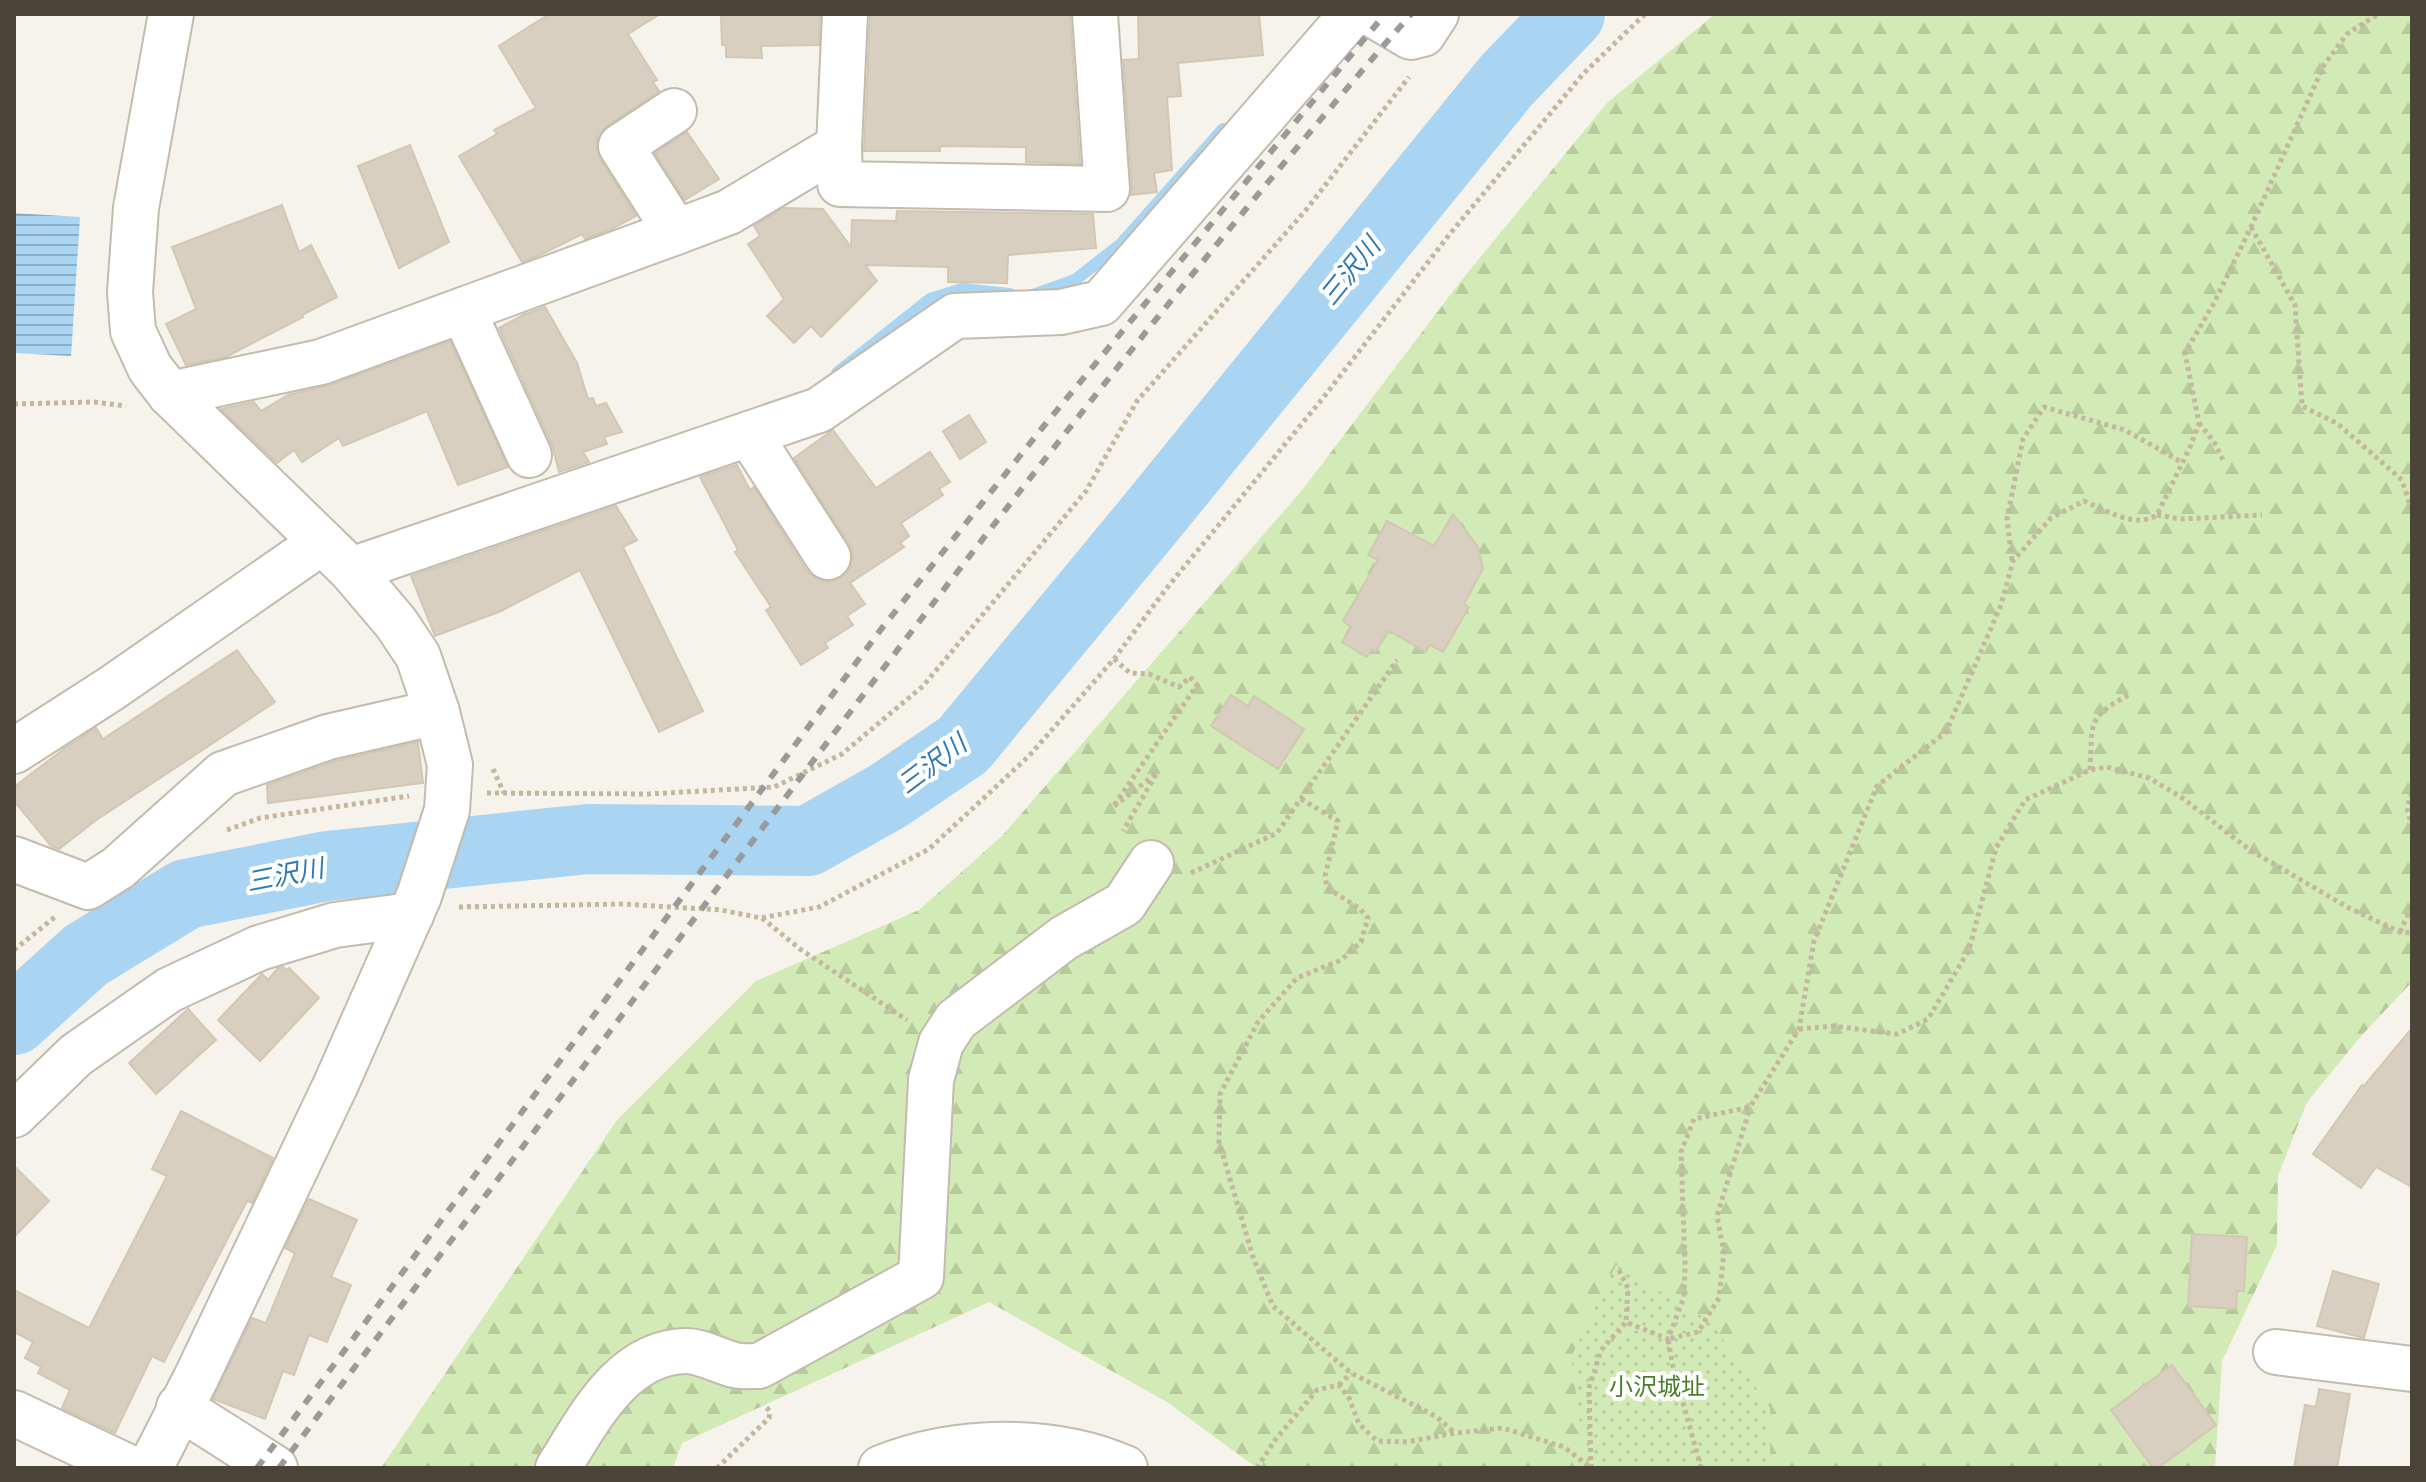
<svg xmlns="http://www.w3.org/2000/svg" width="2426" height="1482" viewBox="0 0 2426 1482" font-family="Karla,'Noto Sans JP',sans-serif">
	<defs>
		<pattern id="forest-firs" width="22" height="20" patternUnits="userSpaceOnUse" patternTransform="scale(2)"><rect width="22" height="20" fill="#d2eab5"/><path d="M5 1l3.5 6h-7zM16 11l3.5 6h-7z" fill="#b6ca9c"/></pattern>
		<pattern id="park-dots" width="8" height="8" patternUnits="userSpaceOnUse" patternTransform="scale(2)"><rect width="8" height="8" fill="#d2eab5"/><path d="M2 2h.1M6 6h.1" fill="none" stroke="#b6ca9c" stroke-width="1.8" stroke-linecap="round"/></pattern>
		<pattern id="water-rules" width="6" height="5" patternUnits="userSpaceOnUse" patternTransform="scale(2)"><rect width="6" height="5" fill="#a9d4f2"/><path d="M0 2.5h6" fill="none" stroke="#8caec5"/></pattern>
	</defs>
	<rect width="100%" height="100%" fill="#f6f3ec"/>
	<path fill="url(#forest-firs)" d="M1715 14H2412V982L2362 1035 2307 1102 2278 1176 2277 1245 2222 1361 2215 1468H1257L1167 1402 989 1302 682 1443 673 1468H381L617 1120 756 981 919 910 1002 836 1303 489 1460 282 1607 103Z"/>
	<path fill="url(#park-dots)" d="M1616 1265 1711 1322 1770 1408V1468H1586L1571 1357Z"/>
	<path fill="url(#water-rules)" d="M14 213 80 217 71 356 14 353Z"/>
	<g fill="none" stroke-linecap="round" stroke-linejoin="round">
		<g stroke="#a9d4f2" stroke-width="12">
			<path d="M1033 295 1075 280 1121 244 1223 129"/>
			<path d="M837 373 930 299 962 289 1010 294"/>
		</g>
		<path stroke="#a9d4f2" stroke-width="70" d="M14 1020 86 955 186 894 327 866 588 839 808 841 888 796 963 745 1149 520 1506 81 1570 14"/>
	</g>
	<g fill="#d8cfc1" stroke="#d3c7b4" stroke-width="2">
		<path d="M549 14H660L628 34 657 80 653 82 659 91 607 126 598 135 596 146 600 159 636 216 612 229 585 239 582 234 542 254 522 262 459 156 497 134 494 130 536 108 499 46Z"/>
		<path d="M721 14H820L819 45 761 46 762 58 726 57V45H722Z"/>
		<path d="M870 14H1070L1080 164 1026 162V147L940 146V151H864Z"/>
		<path d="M1138 14H1259L1263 55 1178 63 1181 96 1167 97 1172 170 1154 173 1157 192 1130 195 1132 187 1123 60 1139 59Z"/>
		<path d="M687 132 719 179 685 200 655 153Z"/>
		<path d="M410 145 449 242 399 268 358 166Z"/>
		<path d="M282 205 299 252 311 245 337 297 302 315 303 317 226 357 186 365 166 324 196 309 172 247Z"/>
		<path d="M784 208 823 209 851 247 852 220 896 221 897 211 1093 214 1096 248 1008 255 1007 283 948 282V267L865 265 877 281 821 337 811 326 794 343 767 316 784 299 748 244 760 236 754 226Z"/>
		<path d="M545 307 577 363 588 399 593 398 596 406 606 403 622 432 604 437 607 444 583 452 589 462 559 472 552 445 499 328 523 315Z"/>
		<path d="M450 341 508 467 458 485 427 411 343 446 339 438 302 462 294 450 277 463 221 409 254 402 261 411 288 395 330 385Z"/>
		<path d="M969 415 986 442 960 459 943 431Z"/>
		<path d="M833 430 876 488 930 452 950 482 939 489 943 495 901 523 909 536 900 543 904 547 850 583 865 604 847 616 853 625 825 643 828 648 801 665 766 610 771 607 735 552 738 550 700 477 737 465 750 490 754 487 807 571 817 579 830 582 841 578 850 568 853 555 849 544 794 458Z"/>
		<path d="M616 506 637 540 623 547 703 711 659 732 580 570 501 611 435 636 411 576Z"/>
		<path d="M1453 514 1478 547 1483 569 1464 604 1469 607 1443 652 1430 645 1426 652 1389 631 1375 652 1372 650 1366 657 1342 642 1351 627 1343 621 1378 560 1368 555 1387 521 1434 546Z"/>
		<path d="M237 650 275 702 95 821 59 849 51 846 14 801V787L65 748 96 728 103 739Z"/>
		<path d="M1231 695 1248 706 1254 696 1304 729 1278 769 1211 726Z"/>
		<path d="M418 742 423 783 268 803 267 785 335 761Z"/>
		<path d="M283 967 287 970 289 968 319 998 260 1061 218 1020 262 974 268 980 278 968Z"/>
		<path d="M188 1009 216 1040 156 1094 129 1063Z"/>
		<path d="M2412 1028V1187L2376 1167 2361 1188 2313 1154 2362 1085 2364 1086Z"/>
		<path d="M181 1111 273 1158 252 1203 247 1201 164 1362 152 1356 115 1433 62 1408 70 1390 38 1373 41 1367 25 1358 33 1342 14 1332V1290L89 1328 167 1176 152 1169Z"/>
		<path d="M14 1166 49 1201 14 1237Z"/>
		<path d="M309 1199 357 1220 331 1277 351 1285 327 1342 309 1335 294 1375 283 1371 265 1419 213 1399 252 1318 266 1323 295 1253 285 1248Z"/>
		<path d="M2192 1234 2247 1237 2244 1291H2237L2236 1309 2188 1306Z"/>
		<path d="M2333 1271 2379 1284 2364 1338 2317 1326Z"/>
		<path d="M2172 1365 2216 1425 2158 1468H2153L2111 1410Z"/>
		<path d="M2319 1389 2350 1394 2337 1468H2294L2305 1405 2316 1407Z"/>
	</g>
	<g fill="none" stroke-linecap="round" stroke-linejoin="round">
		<defs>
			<g id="minor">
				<path d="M845 14 839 146 840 184 1107 189 1095 14"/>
				<path d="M1372 14 1411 37 1423 34 1436 14"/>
				<path d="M674 111 621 146 676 232"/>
				<path d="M463 310 529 455"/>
				<path d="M170 394 321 362 676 232 729 212 839 146"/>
				<path d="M749 434 828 557"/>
				<path d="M351 570 819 410 955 316 1061 312 1101 303 1352 14"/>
				<path d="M14 751 112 688 322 542"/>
				<path d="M14 859 88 887 118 868 223 774 328 737 437 712"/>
				<path d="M14 1115 76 1055 169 990 259 948 335 925 411 915"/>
				<path d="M2276 1352 2412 1369"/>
				<path d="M179 1407 275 1468"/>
				<path d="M14 1413 130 1468"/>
				<path d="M150 1468 196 1378 336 1084 419 896 447 810 450 765 437 712 418 656 396 623 351 570 170 394 150 368 133 331 130 292 136 208 171 14"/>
				<path d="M558 1468C588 1421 621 1352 686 1351 701 1351 719 1361 734 1365 742 1367 751 1366 759 1366L921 1277 931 1080 941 1043 956 1020 1064 938 1124 904 1151 863"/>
				<path d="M881 1468C955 1438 1052 1436 1125 1468"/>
			</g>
		</defs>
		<use href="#minor" stroke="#c2bbae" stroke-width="48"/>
		<g stroke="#c4b79f" stroke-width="5" stroke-dasharray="4 4" stroke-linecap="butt">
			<path d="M2251 227 2295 305 2302 406 2338 424 2402 480 2412 511"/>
			<path d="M14 404 94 402 126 406"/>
			<path d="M2199 423 2214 442 2224 462"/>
			<path d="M2157 515 2180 519 2262 515"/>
			<path d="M2012 560 2007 519 2023 439 2044 407 2125 430 2183 463"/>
			<path d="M1114 659 1130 673 1149 674 1179 687 1190 677 1197 685 1113 807 1157 773 1123 831"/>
			<path d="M493 769 504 793"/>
			<path d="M2090 770C2093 722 2085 719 2130 694"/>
			<path d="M487 793 648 794 774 787 842 754 923 686 1086 491 1137 401 1306 210 1409 77"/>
			<path d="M2412 793 2407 808 2412 826"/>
			<path d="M1301 799 1338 821 1325 876 1327 888 1359 908 1368 918 1361 942 1341 960 1297 978 1258 1022 1220 1094 1219 1142 1254 1260 1273 1306 1351 1373 1437 1417 1455 1433"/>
			<path d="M227 830 260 818 409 796"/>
			<path d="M1191 873 1277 833 1397 660"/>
			<path d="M459 907 624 904 721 910 761 918 819 907 929 849 1029 756 1114 659 1166 589 1323 398 1449 235 1583 74 1645 14"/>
			<path d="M762 918 800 949 907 1020"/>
			<path d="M2400 932 2412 905"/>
			<path d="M14 950 55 917"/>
			<path d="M1799 1029 1833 1026 1897 1034 1928 1019 1969 950 1996 848 2025 800 2090 770 2107 767 2149 778 2181 797 2250 850 2349 908 2400 932 2412 933"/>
			<path d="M1619 1270 1628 1288 1626 1322"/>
			<path d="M1339 1385 1351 1373"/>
			<path d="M717 1468 769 1418 770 1411 764 1405"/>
			<path d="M1257 1468 1275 1440 1317 1390 1339 1385 1349 1398 1359 1424 1377 1441 1407 1442 1455 1433 1503 1428 1564 1447 1591 1468"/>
			<path d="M1591 1468 1589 1388 1601 1350 1626 1322 1668 1339 1684 1297 1685 1266 1681 1152 1694 1119 1750 1107 1799 1029 1814 941 1877 786 1946 732 2001 605 2013 561 2051 518 2084 501C2106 510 2134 529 2157 515L2191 445 2199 423 2185 353 2214 303 2251 227 2324 65 2347 34 2378 14"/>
			<path d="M1701 1468 1672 1362 1668 1339 1698 1332 1719 1298 1724 1252 1717 1216 1750 1108"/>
		</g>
		<use href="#minor" stroke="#fff" stroke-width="44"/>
		<g stroke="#9a9a9a" stroke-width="6" stroke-dasharray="10 10" stroke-linecap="butt">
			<path d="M257 1468 882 628 1043 427 1385 14"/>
			<path d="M279 1468C395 1312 515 1159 631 1003 883 667 1135 331 1411 14"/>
		</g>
	</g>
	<g text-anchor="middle" stroke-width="8" stroke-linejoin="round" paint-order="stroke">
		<g font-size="24" fill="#4a7f2a" stroke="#fff">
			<text x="1657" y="1395">小沢城址</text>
		</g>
		<g font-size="26" font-style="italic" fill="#2e7ab2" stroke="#fff">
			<text transform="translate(1350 271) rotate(-51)" y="9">三沢川</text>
			<text transform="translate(932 764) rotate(-37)" y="9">三沢川</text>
			<text transform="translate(285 875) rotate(-11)" y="9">三沢川</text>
		</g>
	</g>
	<rect width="2426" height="1482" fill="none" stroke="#4b4439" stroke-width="32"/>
</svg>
